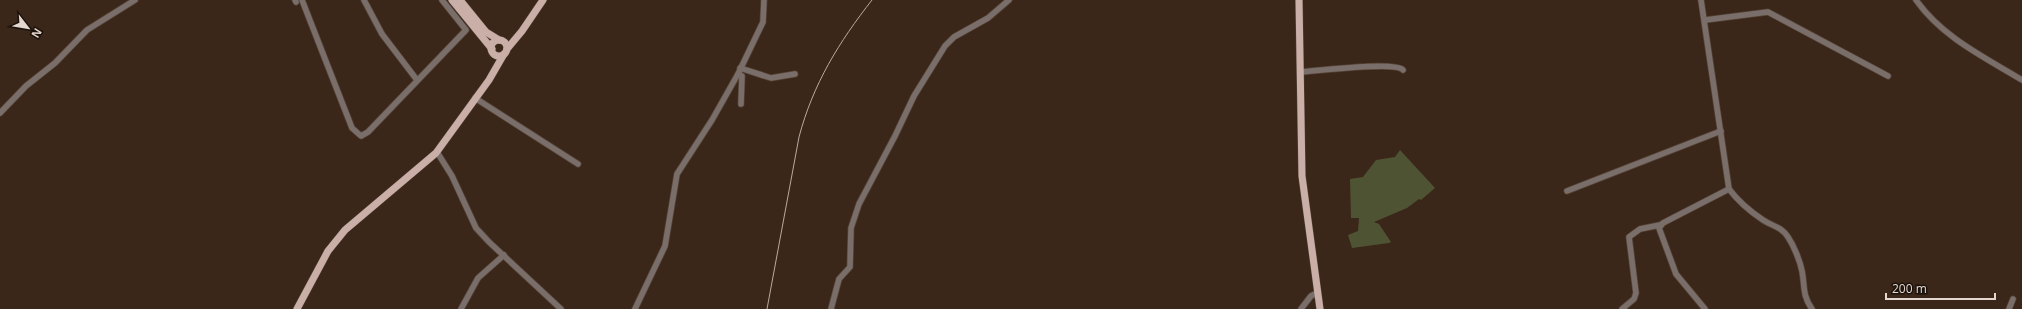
<svg xmlns="http://www.w3.org/2000/svg" width="2022" height="309" viewBox="0 0 2022 309" font-family="'Open Sans',sans-serif">
	<rect width="100%" height="100%" fill="#3a2719"/>
	<path fill="#4e5333" d="M1400 150 1435 188 1421 200 1419 199 1407 208 1374 222 1379 224 1391 242 1389 243 1352 248 1348 235 1358 231 1359 218H1351L1350 179 1363 177 1376 160 1395 157Z"/>
	<g fill="none" stroke-linecap="round" stroke-linejoin="round">
		<defs>
			<g id="minor">
				<path d="M295 0 296 2"/>
				<path d="M302 0 352 128 361 136 368 132 466 30 442 0"/>
				<path d="M364 0 382 34 417 80"/>
				<path d="M1701 0 1729 189C1738 201 1751 212 1763 220 1772 226 1782 227 1788 237 1794 246 1800 261 1802 271 1805 286 1802 295 1812 309"/>
				<path d="M1916 0C1942 37 1984 57 2022 80"/>
				<path d="M1705 20 1768 12 1888 76"/>
				<path d="M740 68 771 78 795 74"/>
				<path d="M1301 72C1317 71 1395 61 1403 70"/>
				<path d="M738 74 742 76 741 104"/>
				<path d="M475 98 578 164"/>
				<path d="M0 113 26 86 55 63 87 30 135 0"/>
				<path d="M437 152 452 176 476 228 489 242 561 309"/>
				<path d="M1567 191 1721 131"/>
				<path d="M461 309 478 278 504 255"/>
				<path d="M635 309 665 246 677 174 712 120 738 74 763 22 764 0"/>
				<path d="M831 309 839 279 850 267 851 228 859 204 895 136 914 96 945 46 954 37 988 18 1009 0"/>
				<path d="M1301 309 1311 296 1317 293"/>
				<path d="M1622 309 1634 299 1636 293 1629 237 1640 229 1660 225"/>
				<path d="M1705 309 1676 274 1659 228 1663 223 1729 189"/>
				<path d="M2009 309 2013 299"/>
			</g>
			<g id="major">
				<path d="M452 0 492 49"/>
				<path d="M460 0 486 32 499 40"/>
				<path d="M1299 0 1302 176 1320 309"/>
				<circle cx="499" cy="48" r="8"/>
				<path d="M507 49 522 31 543 0"/>
				<path d="M297 309 328 251 345 230 436 153 489 80 504 54"/>
			</g>
		</defs>
		<use href="#minor" stroke="#554336" stroke-width="7"/>
		<use href="#major" stroke="#554336" stroke-width="8"/>
		<use href="#minor" stroke="#7a6e6a" stroke-width="5.5"/>
		<use href="#major" stroke="#c9afa8" stroke-width="7"/>
		<path stroke="#b9aaa1" stroke-width="1" d="M767 309 799 137C813 84 839 42 872 0"/>
	</g>
	<g transform="translate(28 28) rotate(121)" stroke="#1b120c" stroke-width="3" paint-order="stroke">
	<path d="M0-3L7 15L0 10L-7 15Z" fill="#e4d7cf"/>
	<text y="-6" font-size="11" font-weight="bold" text-anchor="middle" fill="#e4d7cf">N</text>
	</g>
	<path d="M1886 293v6h109v-6" fill="none" stroke="#e4d7cf" stroke-width="2"/>
	<text x="1892" y="293" font-size="12" fill="#e4d7cf" stroke="#1b120c" stroke-width="3" paint-order="stroke">200 m</text>
</svg>
